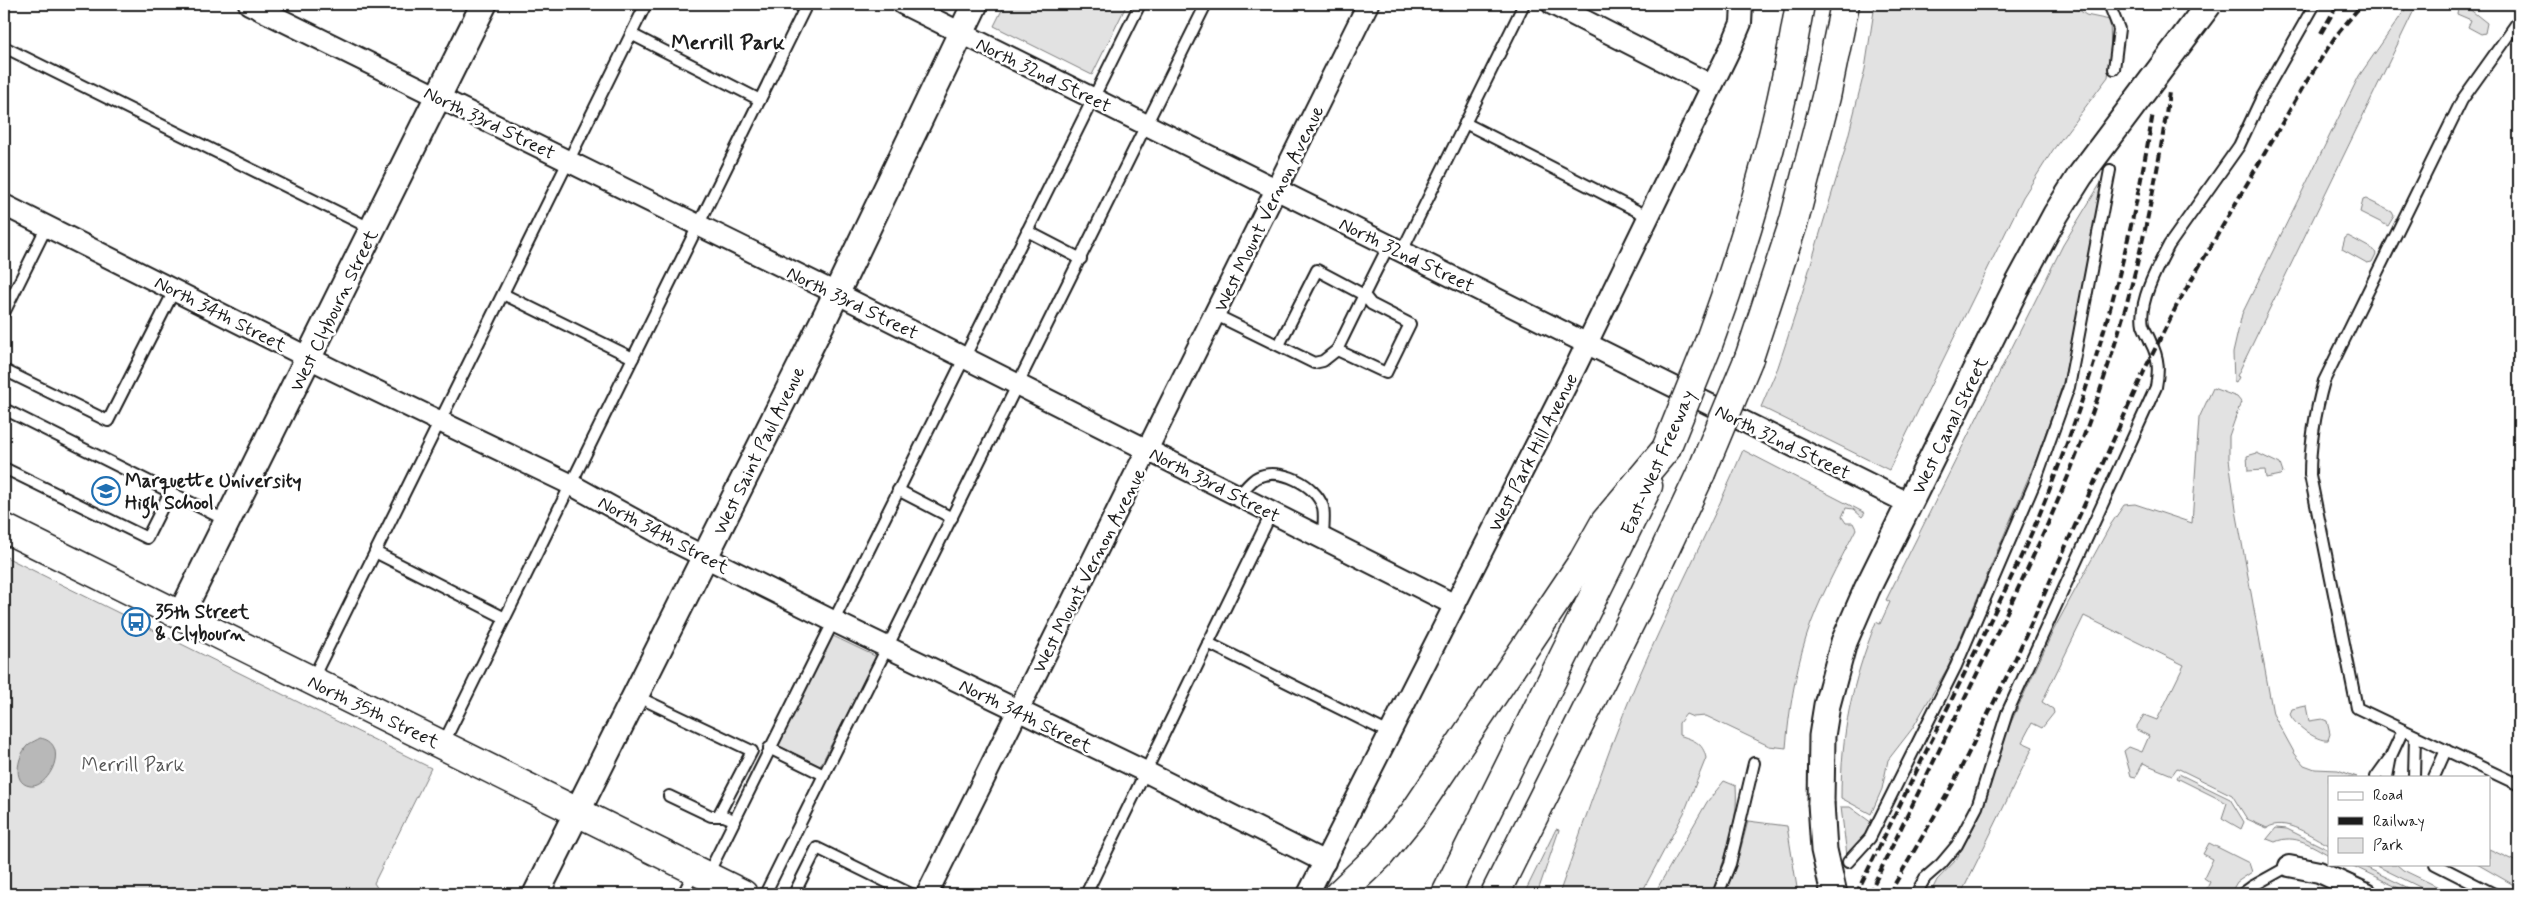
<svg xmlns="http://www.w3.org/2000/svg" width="2523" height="898" viewBox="0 0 2523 898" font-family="Mynerve,sans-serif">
	<rect width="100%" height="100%" fill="#fff"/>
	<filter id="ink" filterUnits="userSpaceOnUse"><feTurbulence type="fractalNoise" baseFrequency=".02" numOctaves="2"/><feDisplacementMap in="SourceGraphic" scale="10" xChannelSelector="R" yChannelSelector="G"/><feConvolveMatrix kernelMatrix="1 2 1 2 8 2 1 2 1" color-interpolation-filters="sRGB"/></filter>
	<g filter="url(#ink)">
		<g fill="#e2e2e2" stroke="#7f7f7f">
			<path d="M1005 4H1127L1092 75 994 26Z"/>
			<path d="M1875 4H2071L2086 15 2110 20 2111 54 2108 77 2053 150 2023 197 1889 470 1761 407 1778 367 1801 297 1844 153 1865 69Z"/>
			<path d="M2409 4H2417L2237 376 2239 377 2236 383 2234 382 2233 353 2242 314 2359 76Z"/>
			<path d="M2463 4 2487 23 2485 33 2481 34 2468 27 2471 20 2457 14 2459 6Z"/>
			<path d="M2102 181 2076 327 2062 386 2038 455 1948 667 1912 729 1888 760 1882 789 1871 814 1841 798C1841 732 1852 683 1876 622L1880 624 1890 602 1886 600 2063 245Z"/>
			<path d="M2366 199 2392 212 2394 216 2388 226 2360 212 2363 200Z"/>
			<path d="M2348 236 2374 250 2376 254 2372 262 2367 263 2342 249 2345 238Z"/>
			<path d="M2213 388 2237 397 2241 402 2229 436V459L2236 510 2273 714 2295 754 2304 765 2315 769 2338 770 2357 777H2329V845C2312 837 2285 816 2267 828L2247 819 2232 795 2177 768 2172 775 2143 763 2136 777 2131 776 2124 751 2129 747 2142 752 2149 736 2137 730V726L2144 715 2157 720 2184 665 2084 616 2042 702 2053 709 2054 713 2042 728 2032 723 2022 742 2033 747 1961 894H1930L1937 880 1956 860 1981 813 2007 731 2054 629 2111 524 2124 505 2135 504 2192 523 2199 418Z"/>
			<path d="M1743 450 1865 513 1862 517 1853 509 1846 508 1842 517 1846 523H1853L1856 529C1838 565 1818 600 1806 638 1795 673 1789 711 1786 748L1769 746 1706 716 1693 717 1686 714 1679 723V735C1693 740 1703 742 1706 758L1684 813 1641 894H1559C1587 815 1613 733 1648 656 1679 587 1714 520 1743 450Z"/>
			<path d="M2257 453 2280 464 2283 473 2281 475 2266 478 2265 470 2248 471 2247 456Z"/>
			<path d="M4 556 431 768 374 883 381 894H4Z"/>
			<path d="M833 636 877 657 820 766 777 745Z"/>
			<path d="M2306 706 2309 721 2322 719 2327 721 2330 734 2328 740C2317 742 2293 724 2290 714L2292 709Z"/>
			<path d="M2179 774 2230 799 2244 822 2241 829 2222 818 2227 803 2177 778Z"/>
			<path d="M1724 781 1736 786C1739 824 1724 859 1712 894H1654L1707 802Z"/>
			<path d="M1841 807H1850L1872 823 1859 845 1847 856Z"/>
			<path d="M1748 821 1787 826 1798 894H1725L1738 859Z"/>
			<path d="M2276 828 2287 829 2329 850V855C2312 846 2295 833 2275 842L2267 839Z"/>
			<path d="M1556 829 1559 830 1537 894H1524Z"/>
			<path d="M2209 843 2249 863 2252 872 2237 882 2230 894H2204L2210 882 2204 878 2213 859 2203 854Z"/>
			<path d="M2489 849 2519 863V888L2477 864H2489Z"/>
			<path d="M2349 864H2359L2421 894H2411Z"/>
			<path d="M2373 864H2396L2403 870 2453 894H2434Z"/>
		</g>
		<path fill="#b8b8b8" stroke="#7a7a7a" d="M40 738C71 743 49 789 30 786 10 783 19 752 29 744 32 742 37 740 40 738Z"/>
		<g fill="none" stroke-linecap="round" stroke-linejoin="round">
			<defs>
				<g id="service">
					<path d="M2109 4 2119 29 2114 69"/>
					<path d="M2519 20 2462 100 2324 381C2315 413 2310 442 2310 475L2357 708 2519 785"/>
					<path d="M631 34 760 100"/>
					<path d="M4 47 372 229"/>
					<path d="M1465 123 1649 217"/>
					<path d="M1027 231 1081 259"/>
					<path d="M1402 251 1524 4"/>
					<path d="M503 294 633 358"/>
					<path d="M4 313 47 226"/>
					<path d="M1216 315 1314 363 1323 361 1337 350"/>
					<path d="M1279 345 1317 270 1364 295 1371 304 1410 324 1386 373 1337 350C1354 315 1371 280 1389 245"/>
					<path d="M4 370 108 421 175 289"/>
					<path d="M4 409 170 492 147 538 4 468"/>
					<path d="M898 490 952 518"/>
					<path d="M170 492 227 521"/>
					<path d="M1239 495C1244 490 1251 480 1258 477 1280 467 1315 484 1323 507 1325 515 1323 529 1323 538"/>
					<path d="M375 552 505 618"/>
					<path d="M1208 643 1391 734"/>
					<path d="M312 680 646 4"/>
					<path d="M636 696 752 751 718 816"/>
					<path d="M443 744 807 4"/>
					<path d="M769 748 824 775"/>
					<path d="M2376 777 2389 759"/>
					<path d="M2387 777 2391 756 2403 730"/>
					<path d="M2414 777 2415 736"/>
					<path d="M2434 777 2446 750"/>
					<path d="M669 796 711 816H724L734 820"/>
					<path d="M1848 862 1870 838 1956 666 2035 482 2069 387 2110 170"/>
					<path d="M2435 864 2494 894"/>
					<path d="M707 876 1140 4"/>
					<path d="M683 894 695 871"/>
					<path d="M765 894 1206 4"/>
					<path d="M794 894 817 848 911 894"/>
					<path d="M1086 894 1272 512"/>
					<path d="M1718 894 1730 864 1754 763"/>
					<path d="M1916 894 1925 878 1941 864 1957 845 1977 807 2007 713 2156 387C2159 371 2159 358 2151 343 2149 337 2145 331 2143 325 2138 302 2158 266 2169 245L2239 146 2262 97 2315 4"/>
					<path d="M2242 894 2253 886 2289 866"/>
				</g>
				<g id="minor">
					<path d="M249 4 836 293 1455 605"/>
					<path d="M903 4 1910 504"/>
					<path d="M1552 4 1711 85"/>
					<path d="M4 205 333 370 570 484 677 543 833 621 1146 772 1325 862"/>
					<path d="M2289 866 2319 872 2367 894"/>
					<path d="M927 894 1368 4"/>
					<path d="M1308 894 1577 364 1730 49 1741 23 1742 4"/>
				</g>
				<g id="tertiary">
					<path d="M180 616 484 4"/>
					<path d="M1821 803 1822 736 1827 705 1844 642 1867 589 2016 288"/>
					<path d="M536 894 826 315 975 4"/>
				</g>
				<path id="secondary" d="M4 528 743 894"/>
				<g id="motorway">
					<path d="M1708 345C1749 234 1781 120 1800 4"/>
					<path d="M1749 358 1794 221 1826 97 1845 4"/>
					<path d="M1339 894 1380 855 1414 813 1583 561 1605 522 1666 449"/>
					<path d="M1446 894 1648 486"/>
					<path d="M1495 894 1639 605 1701 473"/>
				</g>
			</defs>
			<use href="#service" stroke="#1c1c1c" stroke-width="14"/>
			<use href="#minor" stroke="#1c1c1c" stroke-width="24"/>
			<use href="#tertiary" stroke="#1c1c1c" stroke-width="29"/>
			<use href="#secondary" stroke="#1c1c1c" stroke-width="31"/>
			<use href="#motorway" stroke="#1c1c1c" stroke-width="31"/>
			<use href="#service" stroke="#fff" stroke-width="10"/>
			<use href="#minor" stroke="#fff" stroke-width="20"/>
			<use href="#tertiary" stroke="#fff" stroke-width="25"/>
			<use href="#secondary" stroke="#fff" stroke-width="28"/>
			<use href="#motorway" stroke="#fff" stroke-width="28"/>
			<g stroke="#1c1c1c" stroke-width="4" stroke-dasharray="8 4" stroke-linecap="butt">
				<path d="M2321 33 2338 4"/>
				<path d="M1856 894C1897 811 1938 727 1979 644 1999 602 2020 561 2038 518 2092 387 2130 253 2153 113"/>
				<path d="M1869 894C1903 824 1937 754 1972 684 2007 612 2043 539 2073 464 2120 346 2153 218 2169 92"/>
				<path d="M1889 894 1953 784 2013 664 2146 367 2178 303 2303 87 2335 37 2362 4"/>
			</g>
			<defs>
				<g id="tertiary-bridge">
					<path d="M2016 288 2056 214 2080 176 2209 4"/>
					<path d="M1821 803 1824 850 1834 894"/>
				</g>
				<g id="motorway-bridge">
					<path d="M1666 449 1708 345"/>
					<path d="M1701 473 1749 358"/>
				</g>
			</defs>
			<use href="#tertiary-bridge" stroke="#1c1c1c" stroke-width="29" stroke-linecap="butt"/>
			<use href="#motorway-bridge" stroke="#1c1c1c" stroke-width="31" stroke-linecap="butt"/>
			<use href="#tertiary-bridge" stroke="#fff" stroke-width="25"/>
			<use href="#motorway-bridge" stroke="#fff" stroke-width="28"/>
		</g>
	</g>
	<defs>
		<symbol id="school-ring" viewBox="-11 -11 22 22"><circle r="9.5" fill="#fff" stroke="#1f6fb2" stroke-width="1.5"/><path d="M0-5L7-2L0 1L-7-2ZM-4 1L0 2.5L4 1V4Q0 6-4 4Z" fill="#1f6fb2"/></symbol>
		<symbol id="bus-ring" viewBox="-11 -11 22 22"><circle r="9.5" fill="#fff" stroke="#1f6fb2" stroke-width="1.5"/><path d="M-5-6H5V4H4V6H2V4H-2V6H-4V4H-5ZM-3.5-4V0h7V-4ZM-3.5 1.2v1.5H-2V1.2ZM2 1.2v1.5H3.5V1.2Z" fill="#1f6fb2"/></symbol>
	</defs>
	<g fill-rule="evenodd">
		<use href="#school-ring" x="90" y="475" width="32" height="32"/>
		<use href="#bus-ring" x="120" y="606" width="32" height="32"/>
	</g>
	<g text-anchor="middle" stroke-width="5" stroke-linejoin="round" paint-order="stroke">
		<g font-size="19" fill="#1c1c1c" stroke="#fff">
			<text transform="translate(1044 74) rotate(26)" y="7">North 32nd Street</text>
			<text transform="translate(490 122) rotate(26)" y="7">North 33rd Street</text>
			<text transform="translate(1268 208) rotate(-64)" y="7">West Mount Vernon Avenue</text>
			<text transform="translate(1407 254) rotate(26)" y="7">North 32nd Street</text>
			<text transform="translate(853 302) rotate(26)" y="7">North 33rd Street</text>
			<text transform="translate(333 310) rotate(-64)" y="7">West Clybourn Street</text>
			<text transform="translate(221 313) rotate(27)" y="7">North 34th Street</text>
			<text transform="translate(1949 425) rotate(-64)" y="7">West Canal Street</text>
			<text transform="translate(1783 441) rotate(26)" y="7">North 32nd Street</text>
			<text transform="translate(758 450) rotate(-64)" y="7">West Saint Paul Avenue</text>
			<text transform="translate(1532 452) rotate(-63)" y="7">West Park Hill Avenue</text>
			<text transform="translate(1657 462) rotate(-66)" y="7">East-West Freeway</text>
			<text transform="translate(1215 484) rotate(27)" y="7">North 33rd Street</text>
			<text transform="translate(664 534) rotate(28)" y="7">North 34th Street</text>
			<text transform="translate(1088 570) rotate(-63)" y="7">West Mount Vernon Avenue</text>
			<text transform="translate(374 711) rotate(26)" y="7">North 35th Street</text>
			<text transform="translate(1026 715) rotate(26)" y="7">North 34th Street</text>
		</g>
		<g font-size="19" font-weight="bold" fill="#1c1c1c" stroke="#fff" text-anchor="start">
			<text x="125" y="487">Marquette University<tspan x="125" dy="22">High School</tspan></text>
			<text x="155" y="618">35th Street<tspan x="155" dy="22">&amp; Clybourn</tspan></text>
		</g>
		<g font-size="19" fill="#575757" stroke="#fff">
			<text x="133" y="771">Merrill Park</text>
		</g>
		<g font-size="21" font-weight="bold" fill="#1c1c1c" stroke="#fff">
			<text x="728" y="49">Merrill Park</text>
		</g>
	</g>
	<rect width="2523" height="898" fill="none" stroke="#fff" stroke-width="20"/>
	<rect x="10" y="10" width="2503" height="878" fill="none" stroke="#1c1c1c" stroke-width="2" filter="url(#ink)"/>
	<rect x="2328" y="776" width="162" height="90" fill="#ffffff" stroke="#a4a4a4"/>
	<rect x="2338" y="792" width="25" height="8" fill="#ffffff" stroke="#a4a4a4"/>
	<text x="2373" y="800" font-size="15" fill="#1c1c1c">Road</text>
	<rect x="2338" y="817" width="25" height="8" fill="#1c1c1c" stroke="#a4a4a4"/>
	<text x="2373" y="826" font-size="15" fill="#1c1c1c">Railway</text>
	<rect x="2338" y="838" width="25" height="15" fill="#e2e2e2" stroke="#a4a4a4"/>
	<text x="2373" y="850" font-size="15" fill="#1c1c1c">Park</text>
</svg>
